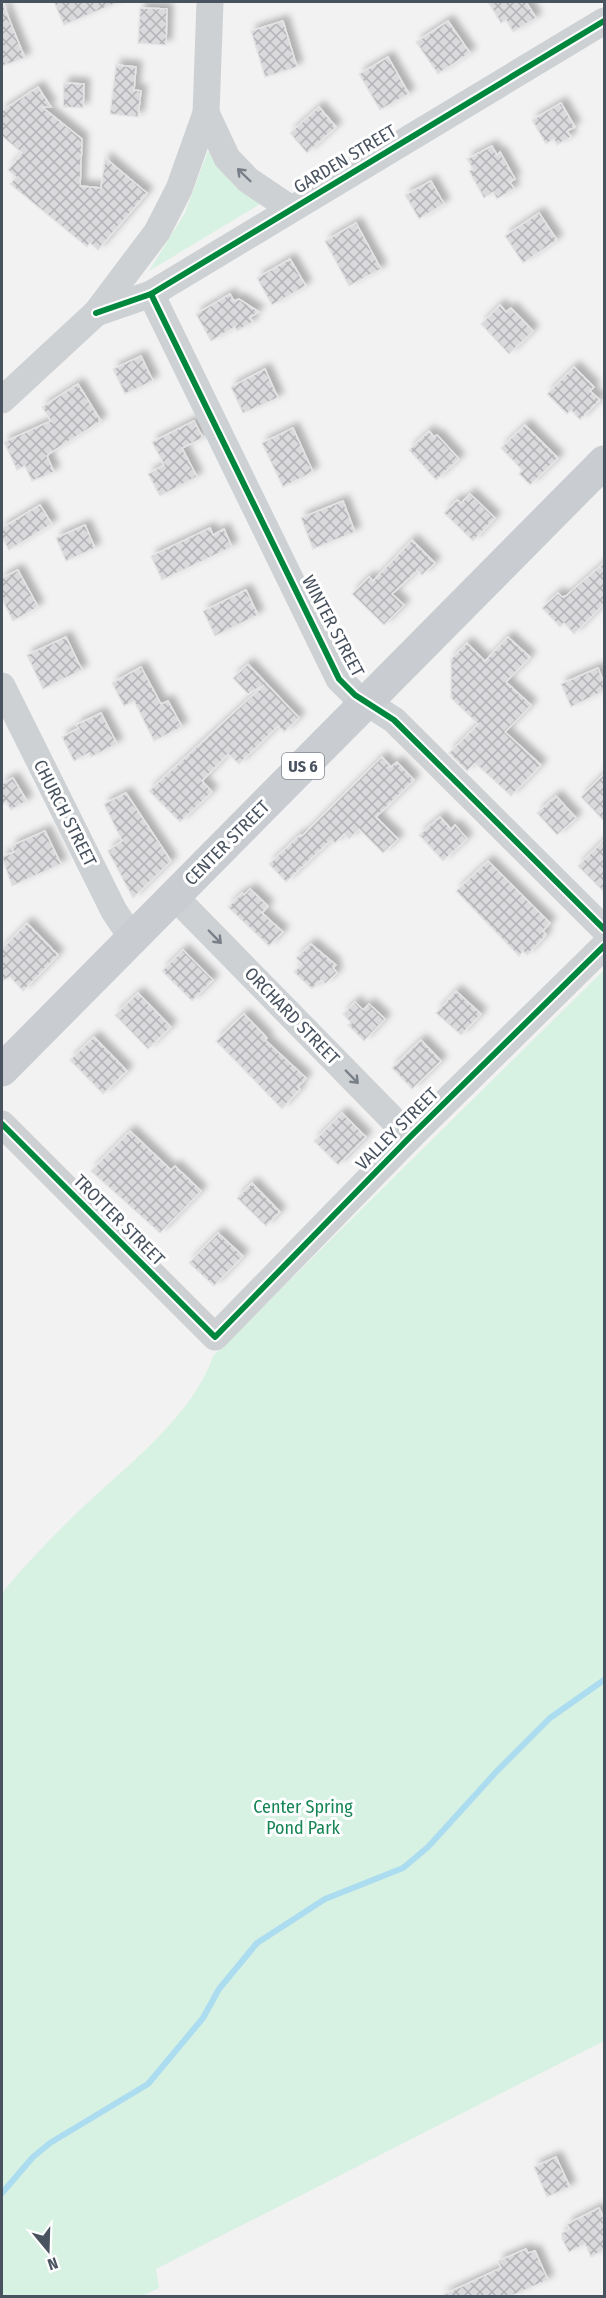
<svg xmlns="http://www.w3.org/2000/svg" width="606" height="2298" viewBox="0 0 606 2298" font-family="'Fira Sans Condensed',sans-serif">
	<defs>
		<pattern id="building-cross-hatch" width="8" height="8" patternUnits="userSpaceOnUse" patternTransform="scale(1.5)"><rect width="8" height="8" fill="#dadadd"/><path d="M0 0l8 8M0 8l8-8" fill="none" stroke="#b3b3b7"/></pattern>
		<filter id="shadow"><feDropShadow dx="5.5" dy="-5.5" stdDeviation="3" flood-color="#0004"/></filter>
	</defs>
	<rect width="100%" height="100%" fill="#f3f2f2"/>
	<g fill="#d7f1e3">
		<path d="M208 151 219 168 265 201 149 271 185 213Z"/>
		<path d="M604 970V2041L156 2269 159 2288 142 2296H2V1593C27 1562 55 1534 84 1506 128 1465 194 1414 213 1356Z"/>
	</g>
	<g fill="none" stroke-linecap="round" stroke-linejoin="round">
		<path stroke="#acdcf0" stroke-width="6" d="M2 2193 33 2157 50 2143 148 2084 203 2018 219 1989 257 1943 325 1899 403 1868 428 1847 497 1771 550 1718 604 1680"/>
	</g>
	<g fill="url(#building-cross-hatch)" stroke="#e4e4e5" stroke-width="1.5" filter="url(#shadow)">
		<path d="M2 2 25 58 2 66Z"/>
		<path d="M54 2H119L64 25Z"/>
		<path d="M488 2H526L536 18 513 32 506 20 501 23Z"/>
		<path d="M140 8 167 9 166 45 138 43Z"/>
		<path d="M283 21 297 67 265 77 251 31Z"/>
		<path d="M448 21 470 53 438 74 416 42Z"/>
		<path d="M388 57 409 94 380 110 359 74Z"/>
		<path d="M116 65 136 67 134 90 141 91 138 117 110 114Z"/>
		<path d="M64 83 84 84 83 108 63 107Z"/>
		<path d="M38 87 51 107H42L82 139 80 186 101 188 105 158 147 193 98 250 90 243 87 247 10 184 16 177 8 170 22 153 2 136V111Z"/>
		<path d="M561 103 575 127 567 131 571 137 557 145 554 139 546 144 532 120Z"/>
		<path d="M319 107 336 127 307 153 290 133Z"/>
		<path d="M492 146 497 155 500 152 515 179 510 182 514 189 497 199 493 192 484 198 469 171 473 169 467 159Z"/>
		<path d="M431 181 444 204 419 219 405 195Z"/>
		<path d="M539 213 557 240 523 263 505 236Z"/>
		<path d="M356 223 381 269 349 286 325 241Z"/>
		<path d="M290 259 306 286 272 305 257 278Z"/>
		<path d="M230 294 234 301 239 299 259 312 250 317 253 322 237 331 235 327 211 341 196 314Z"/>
		<path d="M500 305 506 312 511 308 533 331 509 354 481 324Z"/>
		<path d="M141 356 153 381 125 394 113 369Z"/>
		<path d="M574 367 594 387 590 391 600 400 580 420 571 410 567 414 547 394Z"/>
		<path d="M265 369 278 398 243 413 231 387Z"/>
		<path d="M78 384 101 421 50 453 47 456 54 472 32 481 25 466 17 470 4 442 51 421 42 407Z"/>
		<path d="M194 421 203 438 182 448 197 477 160 496 148 474 164 465 152 442Z"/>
		<path d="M525 425 558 458 530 485 519 474 522 470 501 448Z"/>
		<path d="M293 428 313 472 283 487 262 443Z"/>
		<path d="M429 431 434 437 437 435 459 459 436 480 409 450Z"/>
		<path d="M470 494 495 518 473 541 444 513 457 500 461 503Z"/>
		<path d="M343 501 355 532 313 549 301 518Z"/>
		<path d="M40 505 52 524 9 550 2 537V528Z"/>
		<path d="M85 525 95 548 66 561 56 538Z"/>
		<path d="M210 528 213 535 224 529 232 547 162 580 151 556Z"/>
		<path d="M412 540 435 563 422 575 417 571 392 594 404 605 384 625 352 594 369 577 373 581Z"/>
		<path d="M604 563V604L574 634 564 623 560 627 542 608 558 593 562 597 566 596Z"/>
		<path d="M18 570 38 607 13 621 2 599V578Z"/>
		<path d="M246 590 258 615 215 636 203 611Z"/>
		<path d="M66 637 82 670 43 689 27 655Z"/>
		<path d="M508 637 530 657 506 682 531 705 505 732 541 765 511 796 475 763 467 771 449 753 478 724 451 698V659L467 643 485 661Z"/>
		<path d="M248 664 299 718 284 732 278 726 239 764 228 754 202 781 212 792 180 822 149 791 264 685 248 694 233 678Z"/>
		<path d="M141 667 161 704 168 701 182 727 154 741 134 701 124 706 112 683Z"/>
		<path d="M598 668 604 683V691L571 707 561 684Z"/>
		<path d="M101 713 117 744 91 757 89 753 74 761 62 737 79 728 76 725Z"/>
		<path d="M382 757 391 767 397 762 414 780 376 817 398 839 383 853 359 829 349 839 344 834 335 843 331 840 286 882 269 864 300 835 302 836Z"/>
		<path d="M604 774V821L581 797Z"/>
		<path d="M13 778 27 801 11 810 6 802 2 805V784Z"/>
		<path d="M126 793 171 861 133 898 108 851 122 841 104 804Z"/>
		<path d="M556 796 576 818 557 835 537 813Z"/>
		<path d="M440 817 451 829 455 825 467 839 443 861 419 835Z"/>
		<path d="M45 831 61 864 12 886 2 857 14 852 11 846Z"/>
		<path d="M604 840V892L578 866Z"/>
		<path d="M488 861 550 923 543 931 546 935 527 955 523 951 519 956 456 891Z"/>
		<path d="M250 889 268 906 262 913 283 932 269 946 228 907 242 893 244 895Z"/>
		<path d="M27 923 58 955 23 991 10 977 2 981V949Z"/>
		<path d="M311 944 336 965 333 968 337 973 325 984 321 980 312 989 294 972 302 964 296 958Z"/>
		<path d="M183 950 213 980 192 1001 162 971Z"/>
		<path d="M456 991 481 1014 461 1035 436 1013Z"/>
		<path d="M138 993 171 1027 148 1049 115 1015Z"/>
		<path d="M355 1002 363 1010 369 1004 385 1019 364 1041 348 1025 351 1023 343 1014Z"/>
		<path d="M244 1014 267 1038 265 1040 306 1078 298 1087 300 1089 282 1109 216 1041Z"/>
		<path d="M94 1037 127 1071 103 1094 70 1060Z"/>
		<path d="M421 1040 441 1061 412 1089 392 1068Z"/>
		<path d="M342 1113 366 1137 338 1165 314 1141Z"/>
		<path d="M130 1131 171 1170 175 1166 201 1191 160 1233 91 1171Z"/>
		<path d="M252 1183 280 1212 266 1226 237 1198Z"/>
		<path d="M218 1233 243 1256 214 1286 189 1263Z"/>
		<path d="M556 2157 570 2187 547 2197 534 2167Z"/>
		<path d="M599 2208 604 2219V2250L591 2257 585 2244 569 2252 562 2239V2233L570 2229 567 2224Z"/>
		<path d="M526 2249 528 2253 535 2251 548 2280 511 2296H441L501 2268 498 2261Z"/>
	</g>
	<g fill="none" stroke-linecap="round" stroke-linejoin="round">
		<g stroke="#ced1d3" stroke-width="27">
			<path d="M206 113 227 158 248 180 291 209"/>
			<path d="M151 294 339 679 355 695 394 720 604 929"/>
			<path d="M96 313 151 294 604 21"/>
			<path d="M2 400 96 313 157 232 179 189 206 113 210 2"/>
			<path d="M2 686 114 911 132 938"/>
			<path d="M174 896 410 1137"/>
			<path d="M2 1124 215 1337 410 1137 604 946"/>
		</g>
		<path stroke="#c9cdd1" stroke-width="33" d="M2 1070 604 462"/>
		<defs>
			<g id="cycleway">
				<path d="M151 294 339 679 355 695 394 720 604 929"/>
				<path d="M96 313 151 294 604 21"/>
				<path d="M2 1124 215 1337 410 1137 604 946"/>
			</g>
		</defs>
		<use href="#cycleway" stroke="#fff" stroke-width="10"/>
		<use href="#cycleway" stroke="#00873e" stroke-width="6"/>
	</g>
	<defs><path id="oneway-shaft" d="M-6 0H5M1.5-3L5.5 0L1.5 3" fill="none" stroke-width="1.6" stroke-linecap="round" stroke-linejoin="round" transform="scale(1.5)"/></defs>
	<g stroke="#787f88">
		<use href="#oneway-shaft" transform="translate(244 175) rotate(-136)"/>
		<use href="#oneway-shaft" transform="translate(215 937) rotate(46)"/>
		<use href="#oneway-shaft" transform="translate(352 1077) rotate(46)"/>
	</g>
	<g text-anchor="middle" stroke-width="6" stroke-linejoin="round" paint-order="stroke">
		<rect fill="#fff" stroke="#808790" stroke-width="1.5" x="282" y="753" width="42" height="26" rx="4.5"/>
		<g font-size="16" font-weight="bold" fill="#495360">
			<text x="303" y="772">US 6</text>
		</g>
		<g font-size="18" fill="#495360" stroke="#fff">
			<text transform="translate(345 159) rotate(-31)" y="6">GARDEN STREET</text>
			<text transform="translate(333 626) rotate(62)" y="6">WINTER STREET</text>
			<text transform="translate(65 813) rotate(63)" y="6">CHURCH STREET</text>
			<text transform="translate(227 843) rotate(-45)" y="6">CENTER STREET</text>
			<text transform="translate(292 1016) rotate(46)" y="6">ORCHARD STREET</text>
			<text transform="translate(397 1129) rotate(-45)" y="6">VALLEY STREET</text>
			<text transform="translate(119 1220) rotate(45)" y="6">TROTTER STREET</text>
		</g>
		<g font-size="18" fill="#168555" stroke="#fff">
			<text x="303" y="1813">Center Spring<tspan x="303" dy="21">Pond Park</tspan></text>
		</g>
	</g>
	<rect width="606" height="2298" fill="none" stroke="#495360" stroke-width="6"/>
	<g transform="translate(48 2250) rotate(161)" stroke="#ffffff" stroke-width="4.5" paint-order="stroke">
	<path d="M0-4.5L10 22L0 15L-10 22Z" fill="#495360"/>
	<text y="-9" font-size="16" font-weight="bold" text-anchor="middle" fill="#495360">N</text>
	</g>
</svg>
